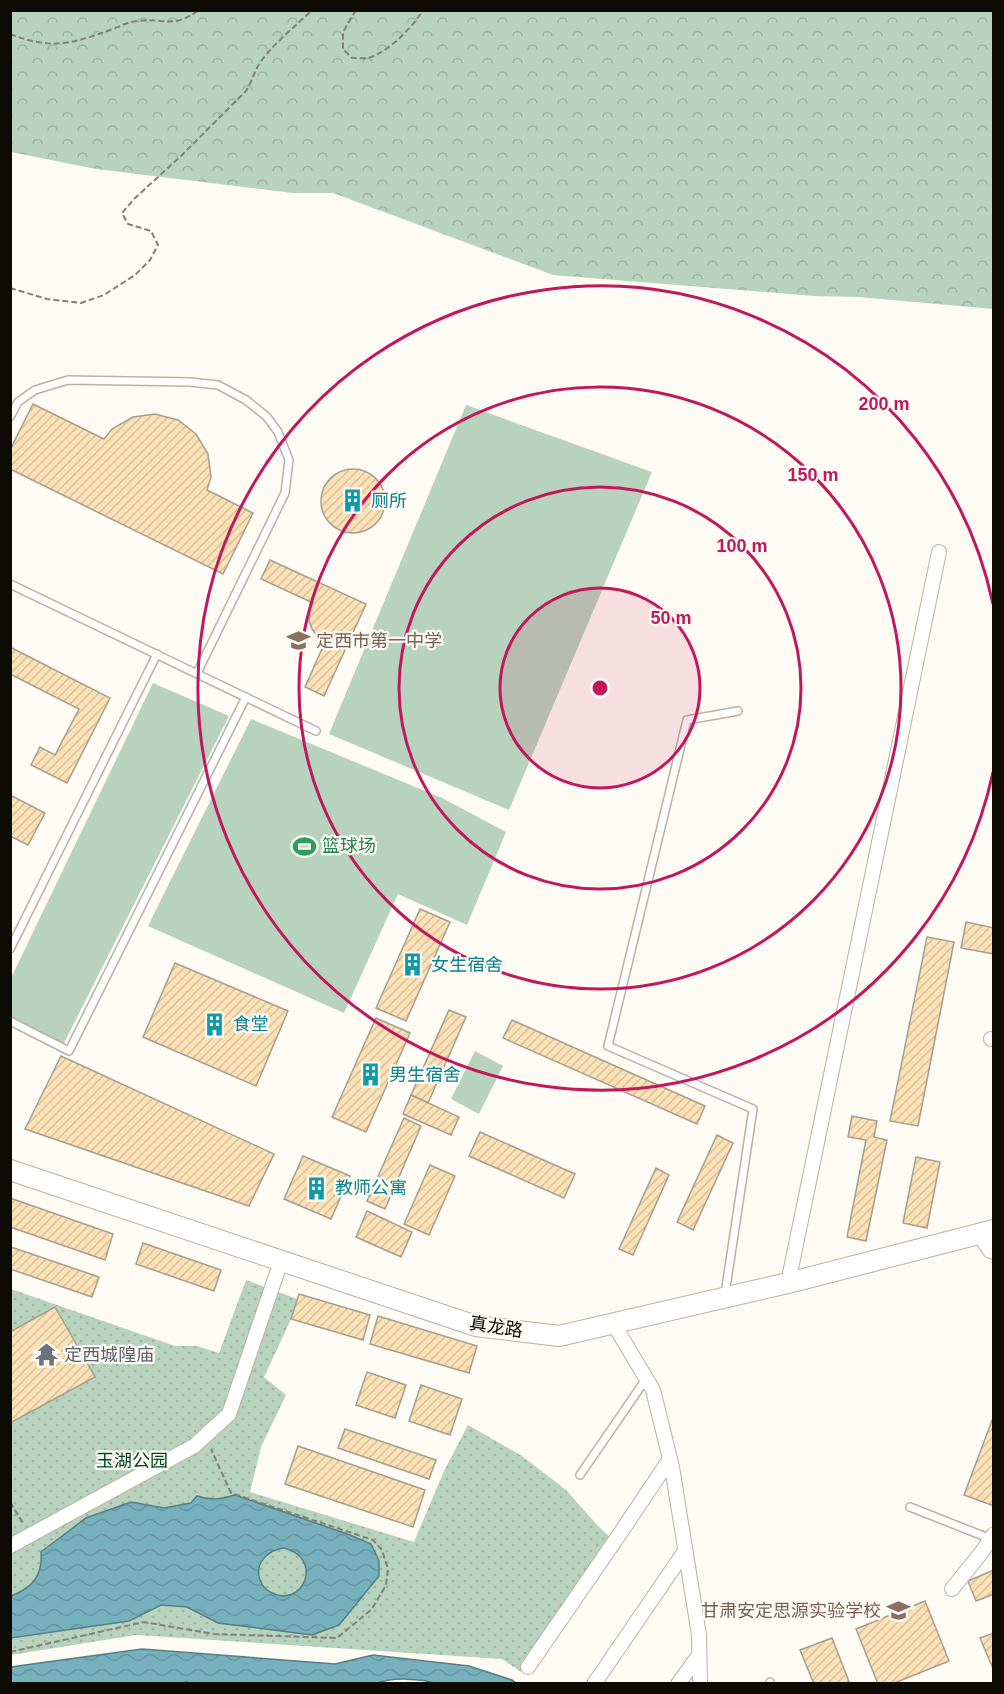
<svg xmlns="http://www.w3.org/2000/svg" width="1004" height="1694" viewBox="0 0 1004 1694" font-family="Helvetica,'Noto Sans SC',sans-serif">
	<defs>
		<pattern id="grass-dots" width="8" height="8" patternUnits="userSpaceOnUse" patternTransform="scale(1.5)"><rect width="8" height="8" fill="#b7d2bd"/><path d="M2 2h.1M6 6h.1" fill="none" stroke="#9cb3a1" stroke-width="1.8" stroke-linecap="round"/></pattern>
		<pattern id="forest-crowns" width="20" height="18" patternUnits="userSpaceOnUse" patternTransform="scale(1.5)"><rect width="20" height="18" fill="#b7d2bd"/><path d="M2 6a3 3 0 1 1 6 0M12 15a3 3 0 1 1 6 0" fill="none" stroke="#9cb3a1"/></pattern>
		<pattern id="water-waves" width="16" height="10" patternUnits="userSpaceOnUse" patternTransform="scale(1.5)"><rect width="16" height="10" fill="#76b0bc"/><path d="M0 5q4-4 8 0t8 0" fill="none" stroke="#6596a0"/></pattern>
		<pattern id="building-hatch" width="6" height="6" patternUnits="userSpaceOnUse" patternTransform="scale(1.5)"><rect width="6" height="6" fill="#fbe2b6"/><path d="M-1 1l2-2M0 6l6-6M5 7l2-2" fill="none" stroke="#d6c19b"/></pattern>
	</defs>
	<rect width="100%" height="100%" fill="#fefaf4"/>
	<path fill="url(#grass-dots)" d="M246 1280 300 1300 264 1377 286 1395 261 1447 250 1492 414 1542 444 1471 468 1425 522 1456 566 1490 598 1526 614 1541 521 1672 502 1659 136 1635 11 1655V1289L175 1346H197L219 1353Z"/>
	<path fill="url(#forest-crowns)" d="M11 10 993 11V309L859 297 814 296 553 275 333 193H293L96 169 11 152Z"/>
	<g fill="#b7d2bd">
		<path d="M466 405 652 472 509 810 329 734Z"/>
		<path d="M153 683 229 716 62 1047 11 1021 10 980Z"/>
		<path d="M251 719 442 798 506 832 467 925 398 894 344 1013 148 926Z"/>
		<path d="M475 1051 503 1066 479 1114 451 1099Z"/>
	</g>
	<g fill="url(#water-waves)" stroke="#577e85" stroke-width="1.5" fill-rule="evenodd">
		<path d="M235 1495 350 1535 371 1544 379 1561V1576L339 1625 312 1635 218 1623 187 1607 161 1605 129 1621 11 1638V1596C32 1588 43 1576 41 1552L86 1518 131 1502 164 1508 191 1503 197 1496C211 1501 221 1499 235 1495ZM284 1548C321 1557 307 1602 277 1595 270 1593 263 1588 260 1580 254 1563 268 1550 284 1548Z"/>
		<path d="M142 1649 335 1664 373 1655 469 1666 512 1680 516 1683 437 1684C422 1678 390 1677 375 1684H192L187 1682 177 1684 11 1683V1667Z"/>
	</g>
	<g fill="url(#building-hatch)" stroke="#a79e8f" stroke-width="1.5">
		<path d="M33 404 104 439 112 429 133 417 155 414 178 420 196 434 208 454 211 477 207 490 253 513 223 574 10 469V450Z"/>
		<circle cx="353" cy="501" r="32"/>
		<path d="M270 560 366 604 324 696 305 687 325 642 318 637 312 629 309 621 310 611 313 603 261 579Z"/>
		<path d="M10 647 110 698 67 783 31 765 40 747 55 755 79 709 10 674Z"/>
		<path d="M10 795 45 813 28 845 10 836Z"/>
		<path d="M420 909 450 922 406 1021 376 1008Z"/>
		<path d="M966 922 994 928V954L961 948Z"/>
		<path d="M927 937 954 942 918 1126 890 1121Z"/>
		<path d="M175 963 288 1011 256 1086 143 1037Z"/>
		<path d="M449 1010 466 1017 428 1103 411 1095Z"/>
		<path d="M376 1018 410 1033 366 1132 332 1117Z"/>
		<path d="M512 1020 705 1106 697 1124 503 1038Z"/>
		<path d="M61 1056 274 1154 249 1206 25 1129Z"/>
		<path d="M411 1095 459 1117 451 1135 403 1114Z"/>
		<path d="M852 1116 877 1121 874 1137 887 1140 866 1241 847 1237 866 1140 848 1137Z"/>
		<path d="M404 1118 421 1126 385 1209 367 1201Z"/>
		<path d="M480 1132 575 1174 564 1198 469 1156Z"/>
		<path d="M717 1135 733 1143 693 1230 677 1222Z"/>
		<path d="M303 1156 350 1176 331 1219 284 1199Z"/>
		<path d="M916 1157 940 1162 927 1228 903 1223Z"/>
		<path d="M430 1165 455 1176 429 1235 404 1224Z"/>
		<path d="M656 1168 669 1175 633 1255 619 1249Z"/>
		<path d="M10 1198 113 1234 105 1260 10 1227Z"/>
		<path d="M367 1211 412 1232 401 1257 356 1237Z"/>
		<path d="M143 1243 221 1270 214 1291 136 1264Z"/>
		<path d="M11 1247 99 1277 92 1297 10 1269Z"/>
		<path d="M299 1294 370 1315 363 1340 291 1319Z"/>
		<path d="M55 1307 95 1377 10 1423V1332Z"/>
		<path d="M378 1316 477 1346 469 1373 370 1344Z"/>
		<path d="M367 1372 406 1385 395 1418 356 1405Z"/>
		<path d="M421 1385 462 1399 450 1435 409 1421Z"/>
		<path d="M994 1415V1506L964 1495Z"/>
		<path d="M345 1429 436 1460 429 1479 338 1448Z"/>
		<path d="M298 1446 425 1490 413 1527 285 1484Z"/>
		<path d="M994 1570V1594L976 1601 968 1581Z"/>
		<path d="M925 1601 949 1661 892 1684H878L856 1629Z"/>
		<path d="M994 1633V1671L980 1638Z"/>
		<path d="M832 1638 850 1684H814L800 1650Z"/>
	</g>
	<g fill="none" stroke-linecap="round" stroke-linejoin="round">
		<defs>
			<g id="lane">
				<path d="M10 417 18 402 35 390 68 380 190 382 218 385 246 400 267 417 278 432 289 460 285 493 197 673"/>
				<path d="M10 584 316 731"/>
				<path d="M10 949 157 654"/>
				<path d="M10 1021 69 1051 246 697"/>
				<path d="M725 1294 753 1109 608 1046 687 720 738 711"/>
				<path d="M580 1475 646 1379"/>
				<path d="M910 1507 991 1539"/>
				<path d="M770 1682V1684"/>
			</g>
			<g id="street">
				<path d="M991 1039H994"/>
				<path d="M979 1234 990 1251 994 1252"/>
				<path d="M788 1283 939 552"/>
				<path d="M613 1323 653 1390 672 1467 699 1635 700 1684"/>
				<path d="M10 1546 194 1446 229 1414 281 1261"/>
				<path d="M952 1589 981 1553 994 1534"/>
				<path d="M528 1667 619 1535 670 1459"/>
				<path d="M594 1684 685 1551"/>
				<path d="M678 1684 699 1655"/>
			</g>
			<path id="secondary" d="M10 1170 476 1326 559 1336 788 1283 994 1230"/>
		</defs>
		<use href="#lane" stroke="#bab1a2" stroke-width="10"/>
		<use href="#street" stroke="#bab1a2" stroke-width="16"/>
		<use href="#secondary" stroke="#bab1a2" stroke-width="22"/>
		<g stroke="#837f7a" stroke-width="2" stroke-dasharray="6 3" stroke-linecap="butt">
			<path d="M356 10 343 32V49L352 58C358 58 365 59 371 57 389 51 413 27 423 10"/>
			<path d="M10 34C51 50 71 44 110 30 119 27 127 22 137 21 165 17 171 30 199 10"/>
			<path d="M10 288 47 299 81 303 104 295 135 275 150 260 158 245 151 231 128 224 122 213 134 199 182 155 245 92C251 84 253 75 258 66 270 46 295 27 312 10"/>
			<path d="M10 1502 23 1523"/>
			<path d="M10 1652 144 1622 214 1634 337 1638 372 1609 386 1585 388 1569 382 1550 373 1540 231 1493 211 1449"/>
		</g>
		<use href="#lane" stroke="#fff" stroke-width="7"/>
		<use href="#street" stroke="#fff" stroke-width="14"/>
		<use href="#secondary" stroke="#fff" stroke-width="20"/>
	</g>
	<circle cx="600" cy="688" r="100" fill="#c2185b" fill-opacity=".12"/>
	<g fill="none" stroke="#c2185b" stroke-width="3">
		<circle cx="600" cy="688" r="100"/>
		<circle cx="600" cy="688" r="201"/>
		<circle cx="600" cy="688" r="301"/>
		<path d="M993 772A402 402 0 1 1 993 604"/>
	</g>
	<defs>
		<symbol id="building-bare" viewBox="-9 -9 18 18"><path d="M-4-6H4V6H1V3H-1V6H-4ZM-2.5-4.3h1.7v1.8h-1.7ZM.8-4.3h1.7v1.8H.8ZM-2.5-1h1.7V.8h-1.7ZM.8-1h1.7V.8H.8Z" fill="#0f9aa8" stroke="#fefaf4" stroke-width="2.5" paint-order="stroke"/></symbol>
		<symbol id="school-bare" viewBox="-9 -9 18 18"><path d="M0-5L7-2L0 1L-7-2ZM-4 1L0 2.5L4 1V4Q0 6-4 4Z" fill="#8d6e63" stroke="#fefaf4" stroke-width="2.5" paint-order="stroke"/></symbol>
		<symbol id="stadium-bare" viewBox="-9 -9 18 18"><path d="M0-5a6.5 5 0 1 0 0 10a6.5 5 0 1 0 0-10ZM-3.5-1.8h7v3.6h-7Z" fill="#2e9e5b" stroke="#fefaf4" stroke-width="2.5" paint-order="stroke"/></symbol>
		<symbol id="temple-bare" viewBox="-9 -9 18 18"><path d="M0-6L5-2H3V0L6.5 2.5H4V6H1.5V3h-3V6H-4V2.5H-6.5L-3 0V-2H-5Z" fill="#6b7280" stroke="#fefaf4" stroke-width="2.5" paint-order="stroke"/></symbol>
	</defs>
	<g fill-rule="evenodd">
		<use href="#building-bare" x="336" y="484" width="33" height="33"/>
		<use href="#school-bare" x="282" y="624" width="33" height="33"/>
		<use href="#stadium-bare" x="288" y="830" width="33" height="33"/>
		<use href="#building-bare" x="396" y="948" width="33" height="33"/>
		<use href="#building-bare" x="198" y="1008" width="33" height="33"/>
		<use href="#building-bare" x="354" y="1058" width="33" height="33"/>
		<use href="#building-bare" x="300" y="1172" width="33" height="33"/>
		<use href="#temple-bare" x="30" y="1338" width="33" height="33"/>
		<use href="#school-bare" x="882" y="1594" width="33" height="33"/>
	</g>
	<g text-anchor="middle" stroke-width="4.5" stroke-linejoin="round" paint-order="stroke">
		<g font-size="18" fill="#0d838f" stroke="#fefaf4" text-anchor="start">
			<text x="371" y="507">厕所</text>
			<text x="431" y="971">女生宿舍</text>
			<text x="233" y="1030">食堂</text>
			<text x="389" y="1081">男生宿舍</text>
			<text x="335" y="1194">教师公寓</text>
		</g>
		<g font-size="18" fill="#785e54" stroke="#fefaf4" text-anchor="start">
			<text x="316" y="647">定西市第一中学</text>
			<text x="881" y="1617" text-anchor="end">甘肃安定思源实验学校</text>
		</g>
		<g font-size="18" fill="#27864d" stroke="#fefaf4" text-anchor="start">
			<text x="322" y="852">篮球场</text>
		</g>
		<g font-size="18" fill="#0e0b06" stroke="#fefaf4">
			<text transform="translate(496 1327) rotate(9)" y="6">真龙路</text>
		</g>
		<g font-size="18" fill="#5b616d" stroke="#fefaf4" text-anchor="start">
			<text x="64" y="1361">定西城隍庙</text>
		</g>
		<g font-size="18" fill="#004720" stroke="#fefaf4">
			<text x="132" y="1467">玉湖公园</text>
		</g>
	</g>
	<circle cx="600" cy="688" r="9" fill="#c2185b" stroke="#fefaf4" stroke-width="3"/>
	<g font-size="18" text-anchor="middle" font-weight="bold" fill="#c2185b" stroke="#fefaf4" stroke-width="4.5" stroke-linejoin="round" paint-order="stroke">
		<text x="884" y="410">200 m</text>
		<text x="813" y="481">150 m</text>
		<text x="742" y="552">100 m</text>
		<text x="671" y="624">50 m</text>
	</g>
	<rect width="1004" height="1694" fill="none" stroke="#0e0b06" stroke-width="24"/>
</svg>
